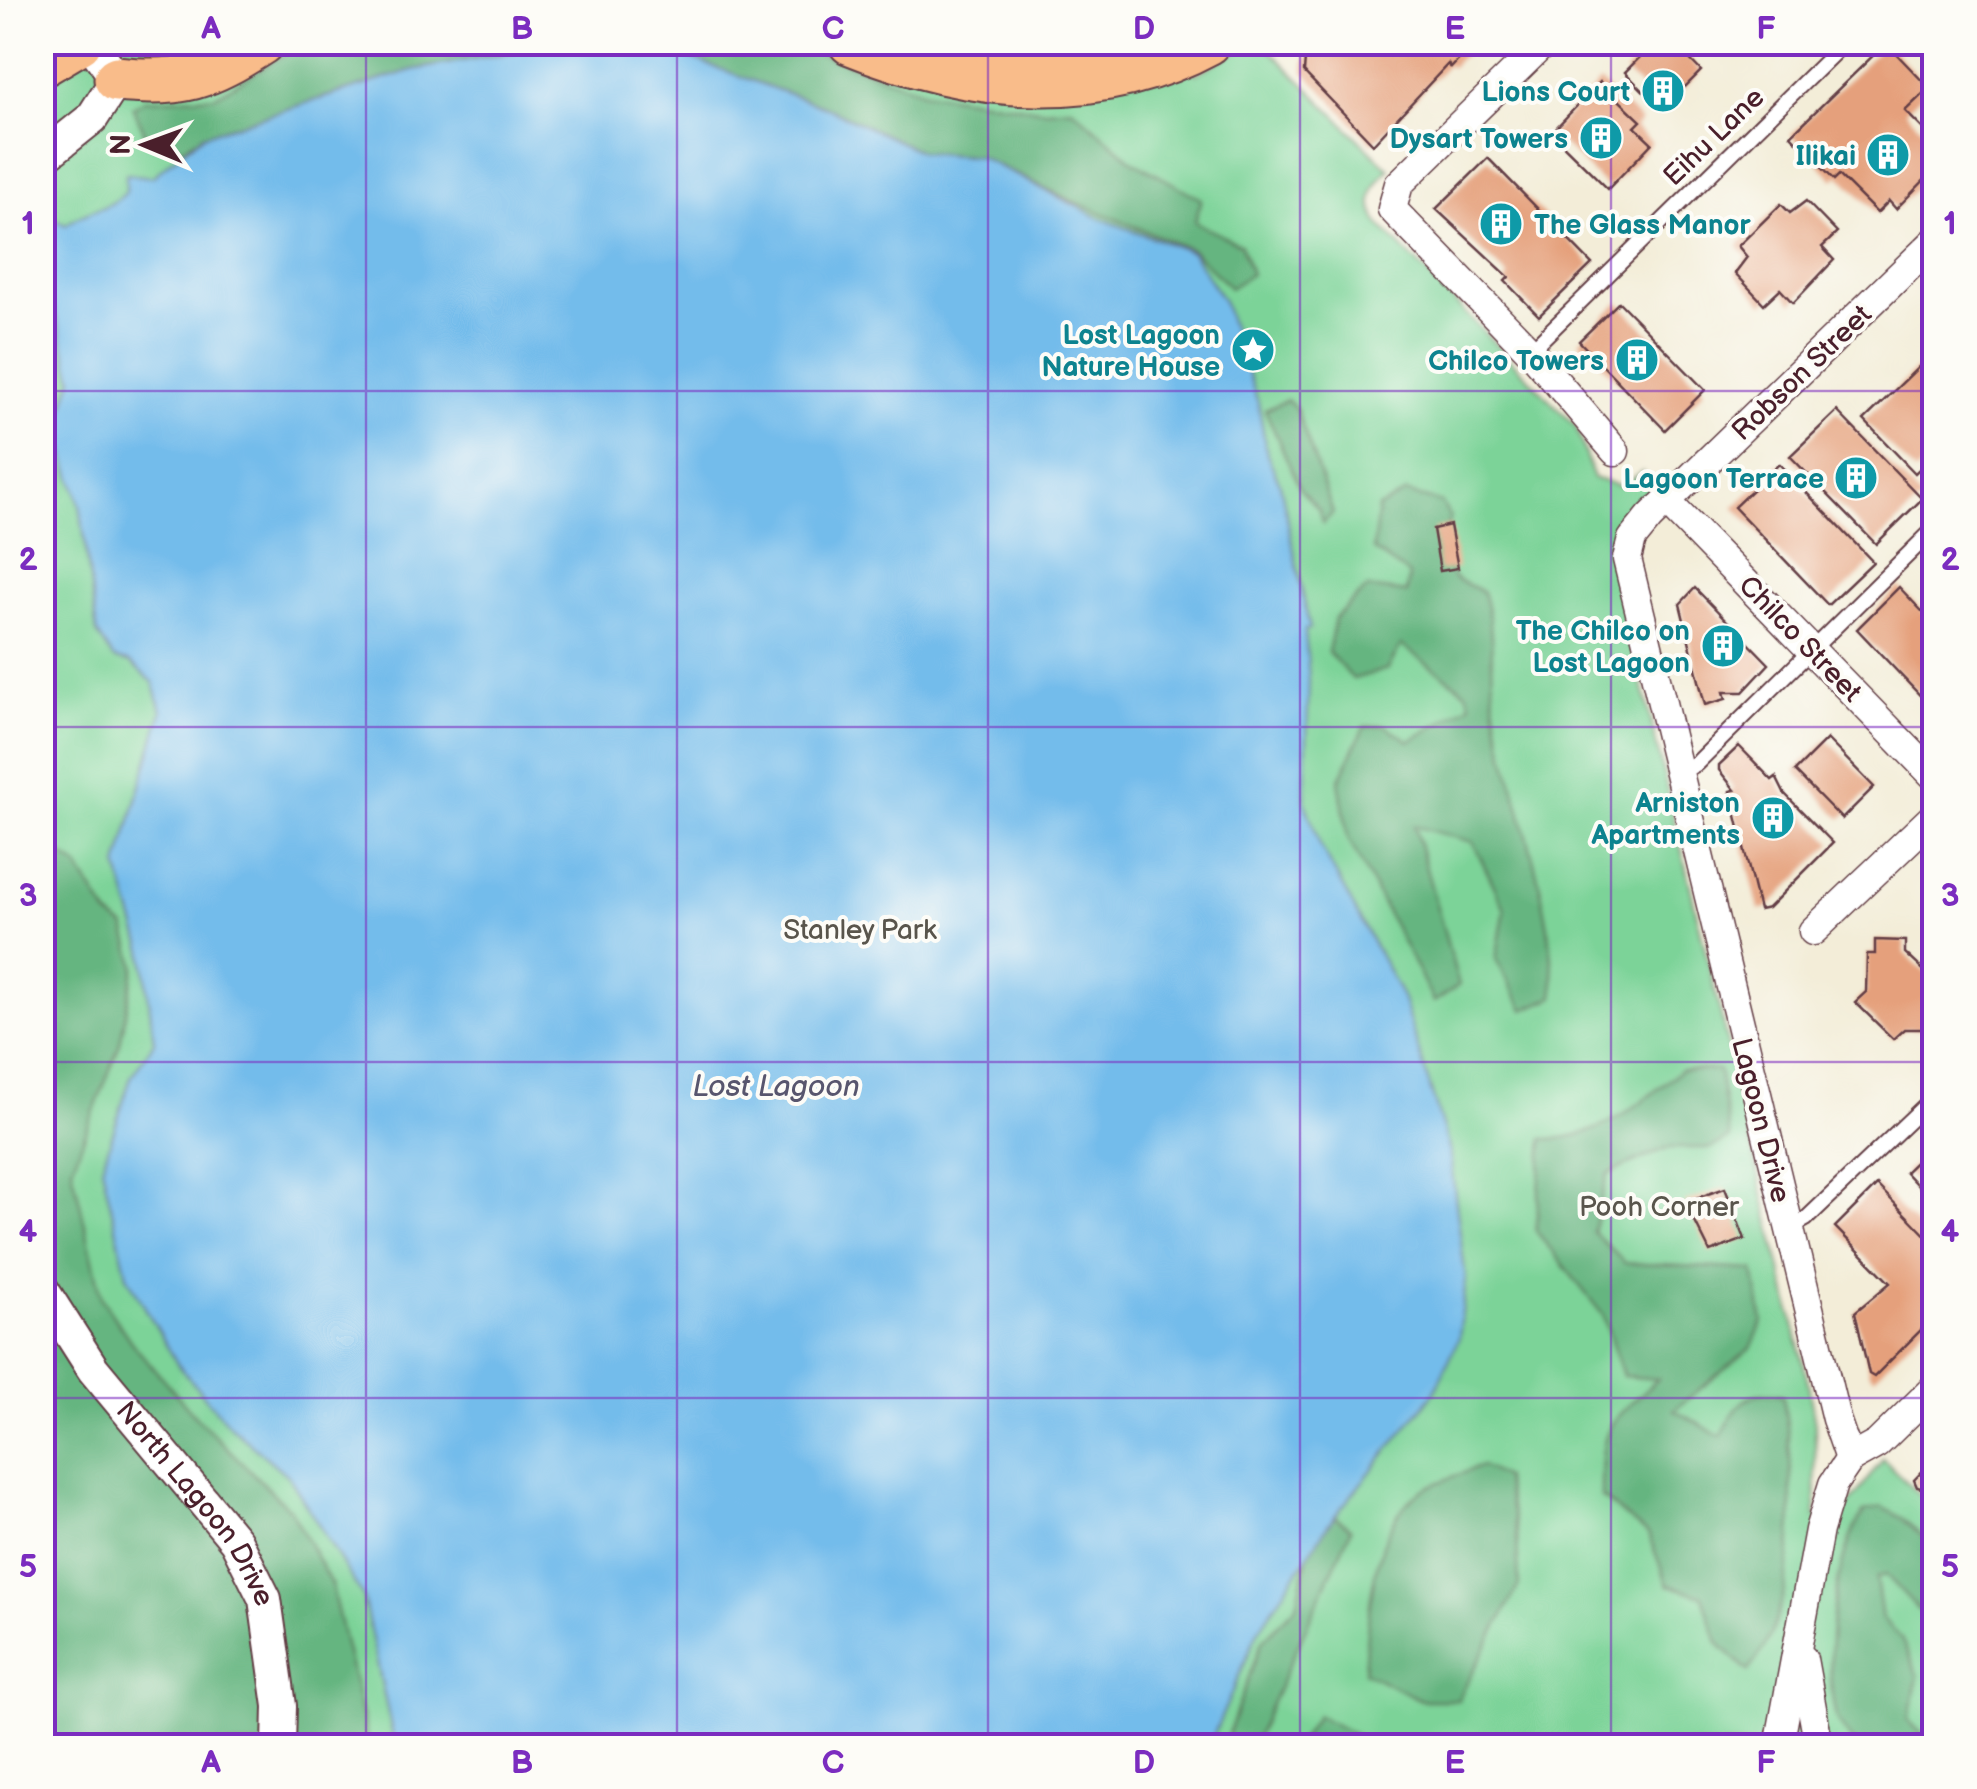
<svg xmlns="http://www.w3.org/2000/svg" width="1977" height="1789" viewBox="0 0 1977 1789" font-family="'Balsamiq Sans',sans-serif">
	<rect width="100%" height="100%" fill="#fdfcf7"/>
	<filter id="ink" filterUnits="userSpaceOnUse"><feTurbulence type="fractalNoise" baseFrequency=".01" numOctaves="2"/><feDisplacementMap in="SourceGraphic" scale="20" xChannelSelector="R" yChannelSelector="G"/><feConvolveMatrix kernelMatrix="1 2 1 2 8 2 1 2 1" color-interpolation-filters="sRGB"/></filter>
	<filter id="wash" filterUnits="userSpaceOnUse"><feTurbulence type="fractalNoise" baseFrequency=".0048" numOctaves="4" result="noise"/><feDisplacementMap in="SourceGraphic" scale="40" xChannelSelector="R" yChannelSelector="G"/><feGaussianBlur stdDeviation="2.25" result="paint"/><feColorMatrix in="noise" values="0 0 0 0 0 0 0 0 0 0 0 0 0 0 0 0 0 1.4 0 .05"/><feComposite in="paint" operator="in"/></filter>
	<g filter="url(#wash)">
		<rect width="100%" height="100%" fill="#f3edd8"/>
		<path fill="#7cd398" stroke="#637962" stroke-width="2.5" d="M1164 42 1196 74 1251 43H1263L1389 169C1372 185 1366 201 1378 223L1576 427 1593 478 1620 486 1643 472 1657 488 1616 527 1613 561 1808 1383 1815 1423 1816 1517 1848 1506 1883 1459 1934 1510V1746H43L42 43Z"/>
		<g fill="#65b580" stroke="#586a56" stroke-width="2.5">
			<path d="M304 43H562L413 70 203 135 182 149 147 138 133 107 145 100 215 96Z"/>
			<path d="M645 43H791L924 92 1045 110 1072 108 1133 161 1201 199 1195 222 1241 245 1251 274 1230 288 1192 250 1072 201 980 157 921 152 823 106Z"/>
			<path d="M1287 400 1296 408 1333 513 1323 523 1319 510 1300 489 1265 410Z"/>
			<path d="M1406 493 1442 503 1450 518 1442 551 1454 578 1483 592C1497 634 1488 677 1497 720 1517 813 1554 902 1554 997L1524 1010 1496 959 1505 909 1473 842 1414 826 1459 985 1434 1002 1348 838 1339 781 1364 727 1384 725 1410 741 1471 704 1467 692 1401 645 1388 669 1353 679 1328 652 1335 618 1367 588 1407 593 1409 575 1373 550 1378 508Z"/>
			<path d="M42 839 78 867 108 915 125 927 135 965 120 1044 72 1168 102 1299 131 1342 197 1418 292 1512 331 1584 369 1746H43Z"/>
			<path d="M1681 1070H1719L1730 1138 1711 1148H1667L1608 1174 1593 1232 1625 1263 1754 1270 1763 1322 1751 1348 1674 1410 1721 1436C1737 1406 1745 1387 1783 1395 1795 1475 1804 1605 1748 1671L1718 1643 1703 1596 1668 1585 1648 1534 1601 1497C1601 1422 1605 1427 1658 1379L1623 1376 1603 1315 1536 1231 1543 1139C1601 1140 1639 1104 1681 1070Z"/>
			<path d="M1482 1466 1504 1478 1517 1534 1519 1585 1458 1700H1421L1364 1672C1368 1618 1371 1521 1423 1490 1441 1480 1463 1473 1482 1466Z"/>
			<path d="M1882 1507 1905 1520 1934 1547V1626L1886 1575 1876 1578 1882 1619 1901 1638 1918 1677 1908 1720 1934 1746H1856C1849 1737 1838 1724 1835 1713 1823 1660 1834 1556 1864 1512Z"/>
			<path d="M1328 1510 1351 1529 1252 1746H1224L1262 1641 1297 1605 1316 1515Z"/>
			<path d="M1317 1715 1376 1746H1296Z"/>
		</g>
		<path fill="#73bceb" stroke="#5e6e8b" stroke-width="2.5" d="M645 42 823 106 921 152 980 157 1102 219 1192 252 1223 301 1258 402 1267 454 1280 484 1310 629 1305 630 1309 680 1305 802 1320 845 1402 997 1449 1148 1466 1280 1459 1338 1434 1393 1330 1522 1258 1631 1209 1746H395L363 1597 289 1477 230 1426 178 1365 127 1276 102 1167 131 1077 154 1042 143 951 118 866 162 711 153 682 129 662 114 659 97 633 80 505 57 429 73 378 43 270V226L53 219 66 225C84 209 111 210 126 192V174L152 177 203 135 413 70 562 43Z"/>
		<g id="blocks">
			<g fill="#e5a07b">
				<path d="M1342 42H1385L1402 50 1421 46 1416 42H1475L1466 51 1463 48 1464 54 1451 68 1448 64 1373 144 1304 72 1305 58 1316 46 1332 48Z"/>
				<path d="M1655 42H1673L1701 71 1662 110 1625 72Z"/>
				<path d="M1886 43 1929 88 1905 111 1934 140V159L1929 165 1934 170 1896 209 1889 201 1877 213 1839 175 1834 180 1791 135Z"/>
				<path d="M1600 82 1641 121 1635 127 1652 143 1608 189 1551 133Z"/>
				<path d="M1488 158 1592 264 1539 316 1505 281 1509 277 1436 209Z"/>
				<path d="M1806 201 1837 233 1822 247 1834 260 1793 303 1780 289 1764 304 1735 273 1747 257 1738 246 1781 204 1790 213Z"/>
				<path d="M1619 302 1705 390 1665 430 1579 341Z"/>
				<path d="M1934 352V455L1915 473 1864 420Z"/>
				<path d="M1837 411 1922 499 1876 544 1790 456Z"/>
				<path d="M1779 464 1873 562 1828 605 1734 507Z"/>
				<path d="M1450 525 1458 568 1440 571 1433 529Z"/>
				<path d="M1899 587 1934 624V710L1857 629Z"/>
				<path d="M1695 588 1769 664 1743 692H1724L1726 699 1705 705 1680 604Z"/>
				<path d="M1827 739 1874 787 1842 819 1795 771Z"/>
				<path d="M1739 746 1772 780 1776 777 1784 793 1833 843 1768 908 1759 910 1730 791 1735 790 1719 770V765Z"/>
				<path d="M1875 940 1905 941V953L1934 980V1029H1904L1893 1039 1855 1002 1866 992 1867 954H1875Z"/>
				<path d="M1934 1144V1203L1905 1172Z"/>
				<path d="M1877 1185 1934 1244V1317L1874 1377 1869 1374 1855 1312 1890 1283 1835 1227Z"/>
				<path d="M1725 1188 1745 1239 1710 1252 1685 1202Z"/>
				<path d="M1934 1459V1498L1928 1496 1929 1490 1917 1487 1914 1480Z"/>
			</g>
		</g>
	</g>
	<g filter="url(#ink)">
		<use href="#blocks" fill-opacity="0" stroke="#633e45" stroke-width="2.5"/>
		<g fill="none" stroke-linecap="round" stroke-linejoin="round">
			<defs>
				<g id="service">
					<path d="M1530 351 1845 42"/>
					<path d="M1679 773 1696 764 1934 529"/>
					<path d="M1790 1228 1806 1219 1934 1097"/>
				</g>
				<g id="minor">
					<path d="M1545 42 1399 184 1392 209 1530 351 1615 451"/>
					<path d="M1666 501 1934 776"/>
					<path d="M1813 931 1934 816"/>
					<path d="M1850 1459 1836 1419 1627 559 1632 539 1650 517 1934 242"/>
					<path d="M1803 1659 1817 1736 1823 1746"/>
					<path d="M1779 1746 1819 1530 1833 1484 1850 1459 1877 1444 1934 1388"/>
				</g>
				<g id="tertiary">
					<path d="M42 158 92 118 117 79 90 42"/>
					<path id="s1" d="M42 1289 93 1369 236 1541 265 1599 280 1706 279 1746"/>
				</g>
				<g id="trunk">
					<path d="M851 42C967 89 1094 104 1208 42"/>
					<path d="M990 42H1076"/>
					<path d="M42 64 79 42"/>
					<path d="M117 79C182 86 207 77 261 42"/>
				</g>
			</defs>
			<use href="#service" stroke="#633e45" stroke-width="18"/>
			<use href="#minor" stroke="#633e45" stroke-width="31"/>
			<use href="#tertiary" stroke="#633e45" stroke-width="36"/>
			<use href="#trunk" stroke="#633e45" stroke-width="49"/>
			<use href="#service" stroke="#fff" stroke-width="14"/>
			<use href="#minor" stroke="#fff" stroke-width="28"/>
			<use href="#tertiary" stroke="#fff" stroke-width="32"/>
			<use href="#trunk" stroke="#f9bc8a" stroke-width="45"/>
		</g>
	</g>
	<path fill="none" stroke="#7b2cbf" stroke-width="2.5" stroke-opacity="0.55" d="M366 42V1746M677 42V1746M988 42V1746M1300 42V1746M1611 42V1746M42 391H1934M42 727H1934M42 1062H1934M42 1398H1934"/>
	<defs>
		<symbol id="building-disc" viewBox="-11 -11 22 22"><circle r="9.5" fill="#0f9aa8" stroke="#fdfcf7"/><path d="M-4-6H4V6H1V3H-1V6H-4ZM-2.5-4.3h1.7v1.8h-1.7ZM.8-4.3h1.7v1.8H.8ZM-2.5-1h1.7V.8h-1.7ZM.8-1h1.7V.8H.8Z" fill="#fff"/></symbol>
		<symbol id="sight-disc" viewBox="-11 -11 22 22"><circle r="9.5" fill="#0f9aa8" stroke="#fdfcf7"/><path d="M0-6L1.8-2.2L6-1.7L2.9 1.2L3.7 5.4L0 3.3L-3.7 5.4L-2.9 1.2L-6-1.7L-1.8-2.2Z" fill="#fff"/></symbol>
	</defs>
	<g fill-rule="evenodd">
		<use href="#building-disc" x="1638" y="66" width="50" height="50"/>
		<use href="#building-disc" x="1576" y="113" width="50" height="50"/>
		<use href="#building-disc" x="1863" y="130" width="50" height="50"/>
		<use href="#building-disc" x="1476" y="199" width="50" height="50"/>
		<use href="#sight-disc" x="1228" y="325" width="50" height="50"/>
		<use href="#building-disc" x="1612" y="335" width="50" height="50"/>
		<use href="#building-disc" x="1831" y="453" width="50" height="50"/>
		<use href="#building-disc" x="1698" y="621" width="50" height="50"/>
		<use href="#building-disc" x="1748" y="793" width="50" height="50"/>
	</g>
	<g text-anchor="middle" stroke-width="8" stroke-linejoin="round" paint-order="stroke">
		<g font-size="28" font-weight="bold" fill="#0d838f" stroke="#fdfcf7" text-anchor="end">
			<text x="1630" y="101">Lions Court</text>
			<text x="1568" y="148">Dysart Towers</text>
			<text x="1856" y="165">Ilikai</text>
			<text x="1534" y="234" text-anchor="start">The Glass Manor</text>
			<text x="1220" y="344">Lost Lagoon<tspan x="1220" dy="32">Nature House</tspan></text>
			<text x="1604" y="370">Chilco Towers</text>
			<text x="1824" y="488">Lagoon Terrace</text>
			<text x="1690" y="640">The Chilco on<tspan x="1690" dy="32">Lost Lagoon</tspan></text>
			<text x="1740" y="812">Arniston<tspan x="1740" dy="32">Apartments</tspan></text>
		</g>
		<g font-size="28" fill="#4a1f2b" stroke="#fdfcf7">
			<text transform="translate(1713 136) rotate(-44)" y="10">Eihu Lane</text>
			<text transform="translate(1801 372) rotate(-44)" y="10">Robson Street</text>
			<text transform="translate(1801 638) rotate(46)" y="10">Chilco Street</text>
			<text transform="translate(1762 1120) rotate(76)" y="10">Lagoon Drive</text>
			<text dy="10" stroke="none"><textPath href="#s1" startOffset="265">North Lagoon Drive</textPath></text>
		</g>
		<g font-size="28" fill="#59554c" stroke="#fdfcf7">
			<text x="860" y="939">Stanley Park</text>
			<text x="1659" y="1216">Pooh Corner</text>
		</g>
		<g font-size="30" font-style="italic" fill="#58566e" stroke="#fdfcf7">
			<text x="776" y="1096">Lost Lagoon</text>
		</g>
	</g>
	<rect width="1977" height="1789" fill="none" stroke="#fdfcf7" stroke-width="110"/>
	<g transform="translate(145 145) rotate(271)" stroke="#fdfcf7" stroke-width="8" paint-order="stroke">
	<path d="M0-8L18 38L0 25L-18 38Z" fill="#4a1f2b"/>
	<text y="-15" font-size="28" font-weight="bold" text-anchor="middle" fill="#4a1f2b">N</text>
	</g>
	<rect x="55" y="55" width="1867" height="1679" fill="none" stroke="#7b2cbf" stroke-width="4"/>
	<g font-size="32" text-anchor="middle" font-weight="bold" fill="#7b2cbf">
		<text x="211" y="39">A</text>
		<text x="522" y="39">B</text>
		<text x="833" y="39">C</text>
		<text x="1144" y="39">D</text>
		<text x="1455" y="39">E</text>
		<text x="1766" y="39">F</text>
		<text x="28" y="234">1</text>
		<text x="1950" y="234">1</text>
		<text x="28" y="570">2</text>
		<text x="1950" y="570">2</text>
		<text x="28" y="906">3</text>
		<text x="1950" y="906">3</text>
		<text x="28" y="1242">4</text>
		<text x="1950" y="1242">4</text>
		<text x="28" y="1577">5</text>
		<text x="1950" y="1577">5</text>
		<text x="211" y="1773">A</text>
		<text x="522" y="1773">B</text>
		<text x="833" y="1773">C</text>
		<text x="1144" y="1773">D</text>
		<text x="1455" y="1773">E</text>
		<text x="1766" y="1773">F</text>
	</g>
</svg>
